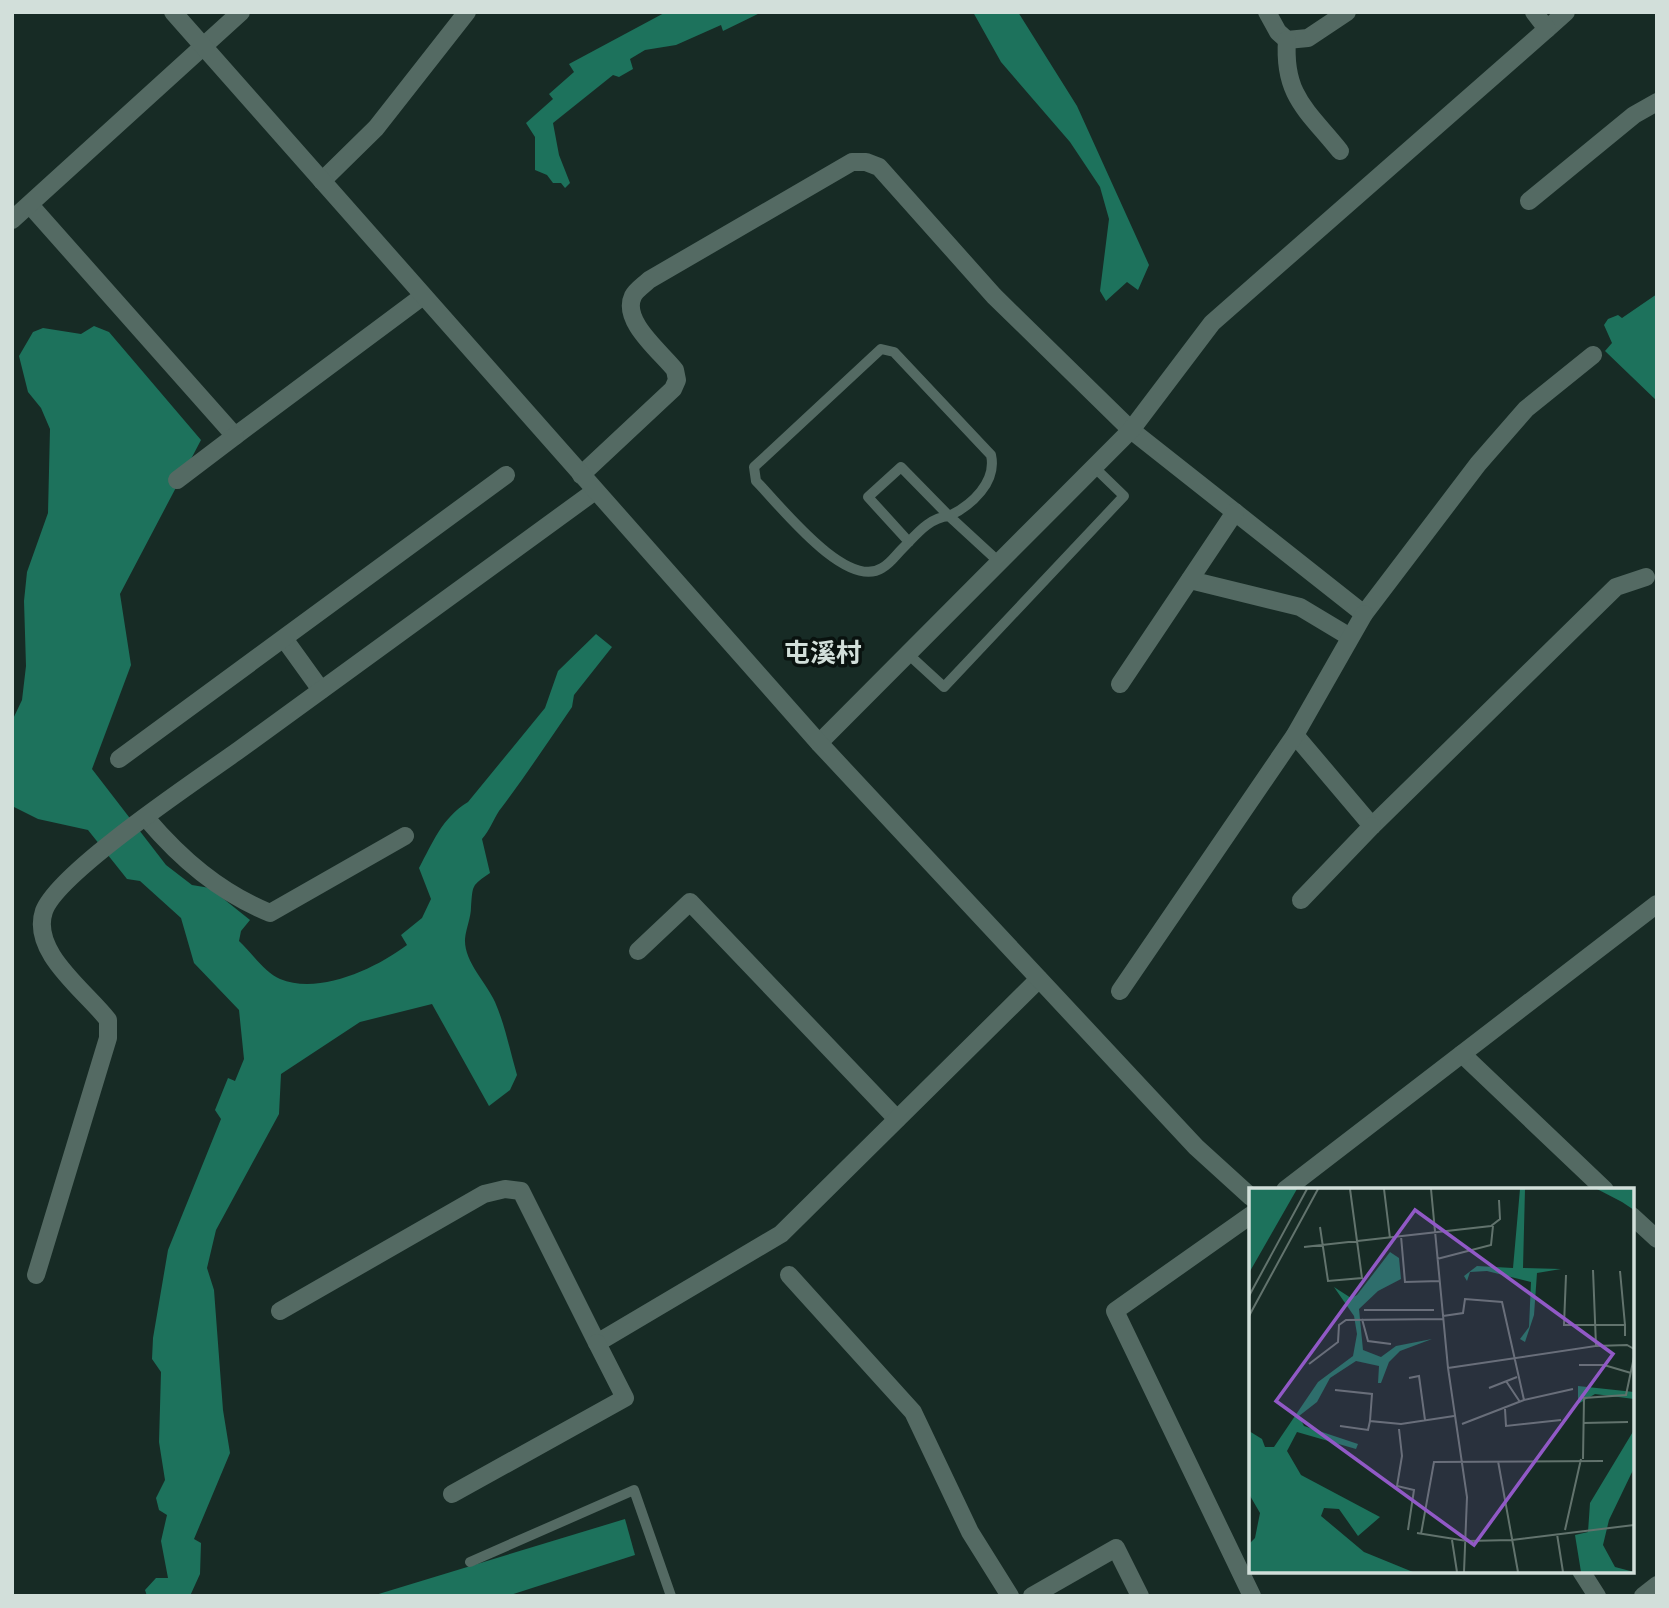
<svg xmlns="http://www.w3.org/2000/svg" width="1669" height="1608" viewBox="0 0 1669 1608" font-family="'PT Sans','Noto Sans SC',sans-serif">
	<rect width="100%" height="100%" fill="#172b25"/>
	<g fill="#1d725c">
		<path d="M666 12H762L723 31 721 25 676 45 645 50 630 59 633 69 619 77 613 75 553 123 559 155 570 183 565 188 561 183H553L547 175 535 170V137L526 123 553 99 549 94 574 72 569 64Z"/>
		<path d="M973 12H1018L1077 106 1149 265 1138 290 1127 282 1106 301 1100 291 1109 219 1100 187 1070 142 1001 62Z"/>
		<path d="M1657 294V401L1605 351 1612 343 1604 325 1608 319 1618 315 1622 318Z"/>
		<path d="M94 326 109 332 201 440 120 594 131 665 92 769 166 865 192 885 210 888 250 920 241 931 239 941C251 952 265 973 280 979 319 995 375 969 407 945L401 935 422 918 431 899 419 868C433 842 442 818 468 802L545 708 558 671 596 634 612 647 574 695 572 707C548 742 524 778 499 811 493 820 490 830 482 839L490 873C471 886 473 885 471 907 471 918 466 928 465 939 464 962 486 982 495 1002 505 1025 510 1051 517 1075L510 1090 489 1106 432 1004 360 1022 281 1074 279 1114 216 1230 207 1268 214 1290 223 1410 230 1453 194 1539 201 1543 200 1574 190 1596H147L145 1590 156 1578H168L161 1541 167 1515 159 1510 156 1498 165 1480 159 1442 161 1372 152 1359 153 1338 168 1250 221 1119 215 1110 228 1078 235 1081 244 1059 239 1010 194 963 181 918 140 881 127 879 88 830 38 819 12 806V721L22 700 26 666 24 601 27 572 48 513 50 429 41 408 28 392 19 356 33 332 43 328 81 334Z"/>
		<path d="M625 1519 635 1555 507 1596H372Z"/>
	</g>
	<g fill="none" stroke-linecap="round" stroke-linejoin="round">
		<g stroke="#546a63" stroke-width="10">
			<path d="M909 542 868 497 901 467 949 516C972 505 997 482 991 455L894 352 881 349 754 467 756 481C779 504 846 591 882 568 890 564 896 555 902 549 916 535 928 518 949 516L999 562"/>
			<path d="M908 654 944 687 1124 496 1094 467"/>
			<path d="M470 1562 634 1490 671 1596"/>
		</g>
		<g stroke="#546a63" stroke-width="18">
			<path d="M1267 12 1278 32 1287 40 1308 38 1347 12"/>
			<path d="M1547 29 1566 12"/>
			<path d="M1287 40C1283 96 1308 111 1340 151"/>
			<path d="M322 181 376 128 467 12"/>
			<path d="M1529 201 1634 115 1657 102"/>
			<path d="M30 205 235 436 423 296"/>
			<path d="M12 220 241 12"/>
			<path d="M581 475 673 389 677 380 675 370C661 352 621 321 633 296 636 290 644 285 649 280L852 162H866L879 167 994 296 1131 430 1364 614 1478 464 1526 409 1593 355"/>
			<path d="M177 480 235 436"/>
			<path d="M1190 580 1300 607 1350 637"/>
			<path d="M285 640 321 690"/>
			<path d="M1120 684 1235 512"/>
			<path d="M1295 735 1372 826 1616 587 1646 577"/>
			<path d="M819 743 1131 430 1212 323 1547 29 1534 12"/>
			<path d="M119 759 506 475"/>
			<path d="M146 818C181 859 219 892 270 913L405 836"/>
			<path d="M1301 900 1372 826"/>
			<path d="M638 951 690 902 897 1119"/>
			<path d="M1120 991 1295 735 1364 614"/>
			<path d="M1462 1054 1605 1190"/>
			<path d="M1285 1190 1657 904"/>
			<path d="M1251 1215 1115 1311 1252 1596"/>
			<path d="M1632 1216 1657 1239"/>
			<path d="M36 1275 108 1038V1020C86 991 30 952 44 911 58 872 200 778 239 750 358 664 476 577 595 491"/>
			<path d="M789 1275 913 1412 970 1532 1010 1596"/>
			<path d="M280 1311 484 1194 505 1189 521 1191 597 1343 781 1234 1039 979"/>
			<path d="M452 1494 625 1398 597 1343"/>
			<path d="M1032 1596 1116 1548 1140 1596"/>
		</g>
		<g stroke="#546a63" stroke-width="18">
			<path d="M173 12 819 743 1196 1147 1251 1197"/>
			<path d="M1581 1571 1597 1596"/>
			<path d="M1643 1596 1657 1585"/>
		</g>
	</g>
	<g text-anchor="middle" stroke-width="7" stroke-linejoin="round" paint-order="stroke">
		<g font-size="26" font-weight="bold" fill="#d2dfda" stroke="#09120f">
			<text x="823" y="662">屯溪村</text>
		</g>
	</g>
	<g transform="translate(1249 1188)">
		<rect width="385" height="385" fill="#172b25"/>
		<path d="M0 1H48L0 85ZM271 1H276L274 80 312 81 288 85 285 127 276 154 271 151 280 139 282 94 238 83 221 84 218 93 215 88 228 78 264 80ZM348 1H385V22L373 14ZM141 64 150 70 152 91 129 103 110 121 114 162 132 169 147 158 183 151 151 163 140 174 132 195H129L130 178 107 173 81 190 68 214 50 228 55 238 109 256 107 261 48 244 38 263 52 287 131 329 109 348 90 321 75 320 72 328 115 364 164 384H0V356L6 350 11 325 0 306V243L13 251 16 259H25L69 194 104 168 108 146 105 128 85 99 102 110 108 107ZM329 198 385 204V211L346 206 329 216ZM385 242V280L360 332 354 357 366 379 385 384H332L326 347 339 344 341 315Z" fill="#1d725c"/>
		<path fill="none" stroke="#62736d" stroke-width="2" d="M135 1 141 50M182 1 199 180 218 309 215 384M71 39 79 93 113 90 101 1M152 48 156 94 191 93M55 59 242 38 251 31 250 12M188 71 242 57 244 38M371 83 376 137M317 87 315 137H376V148M0 108 58 1M115 122H185M0 128 69 1M194 128 214 125 216 111 253 114 275 212 324 201M113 131 119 153 142 156M347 158 378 157 385 161M60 176 89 154 90 137 97 132 194 131M330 177H355L382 185M199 180 347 158 344 82M160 190 170 188 176 232M257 193 271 214M240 200 268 189M86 202 123 206 121 233 152 236 205 228M256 221 257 238 312 232M334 235 379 234M213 236 275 212M91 238 119 242 121 233M150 241 153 268 148 298 165 302 159 342M334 271 335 210 377 207 385 169M249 273 269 384M316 342 332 271M168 345 218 353M172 346 185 274 354 273M308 346 314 384M203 352 208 384M218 353 263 352 385 337"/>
		<path fill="#9159c6" fill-opacity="0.15" stroke="#9159c6" stroke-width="3.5" d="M166 22 364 166 225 357 27 213Z"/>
		<rect width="385" height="385" fill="none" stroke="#d2dfda" stroke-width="3.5"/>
	</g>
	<rect width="1669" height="1608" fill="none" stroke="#d2dfda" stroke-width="28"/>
</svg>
